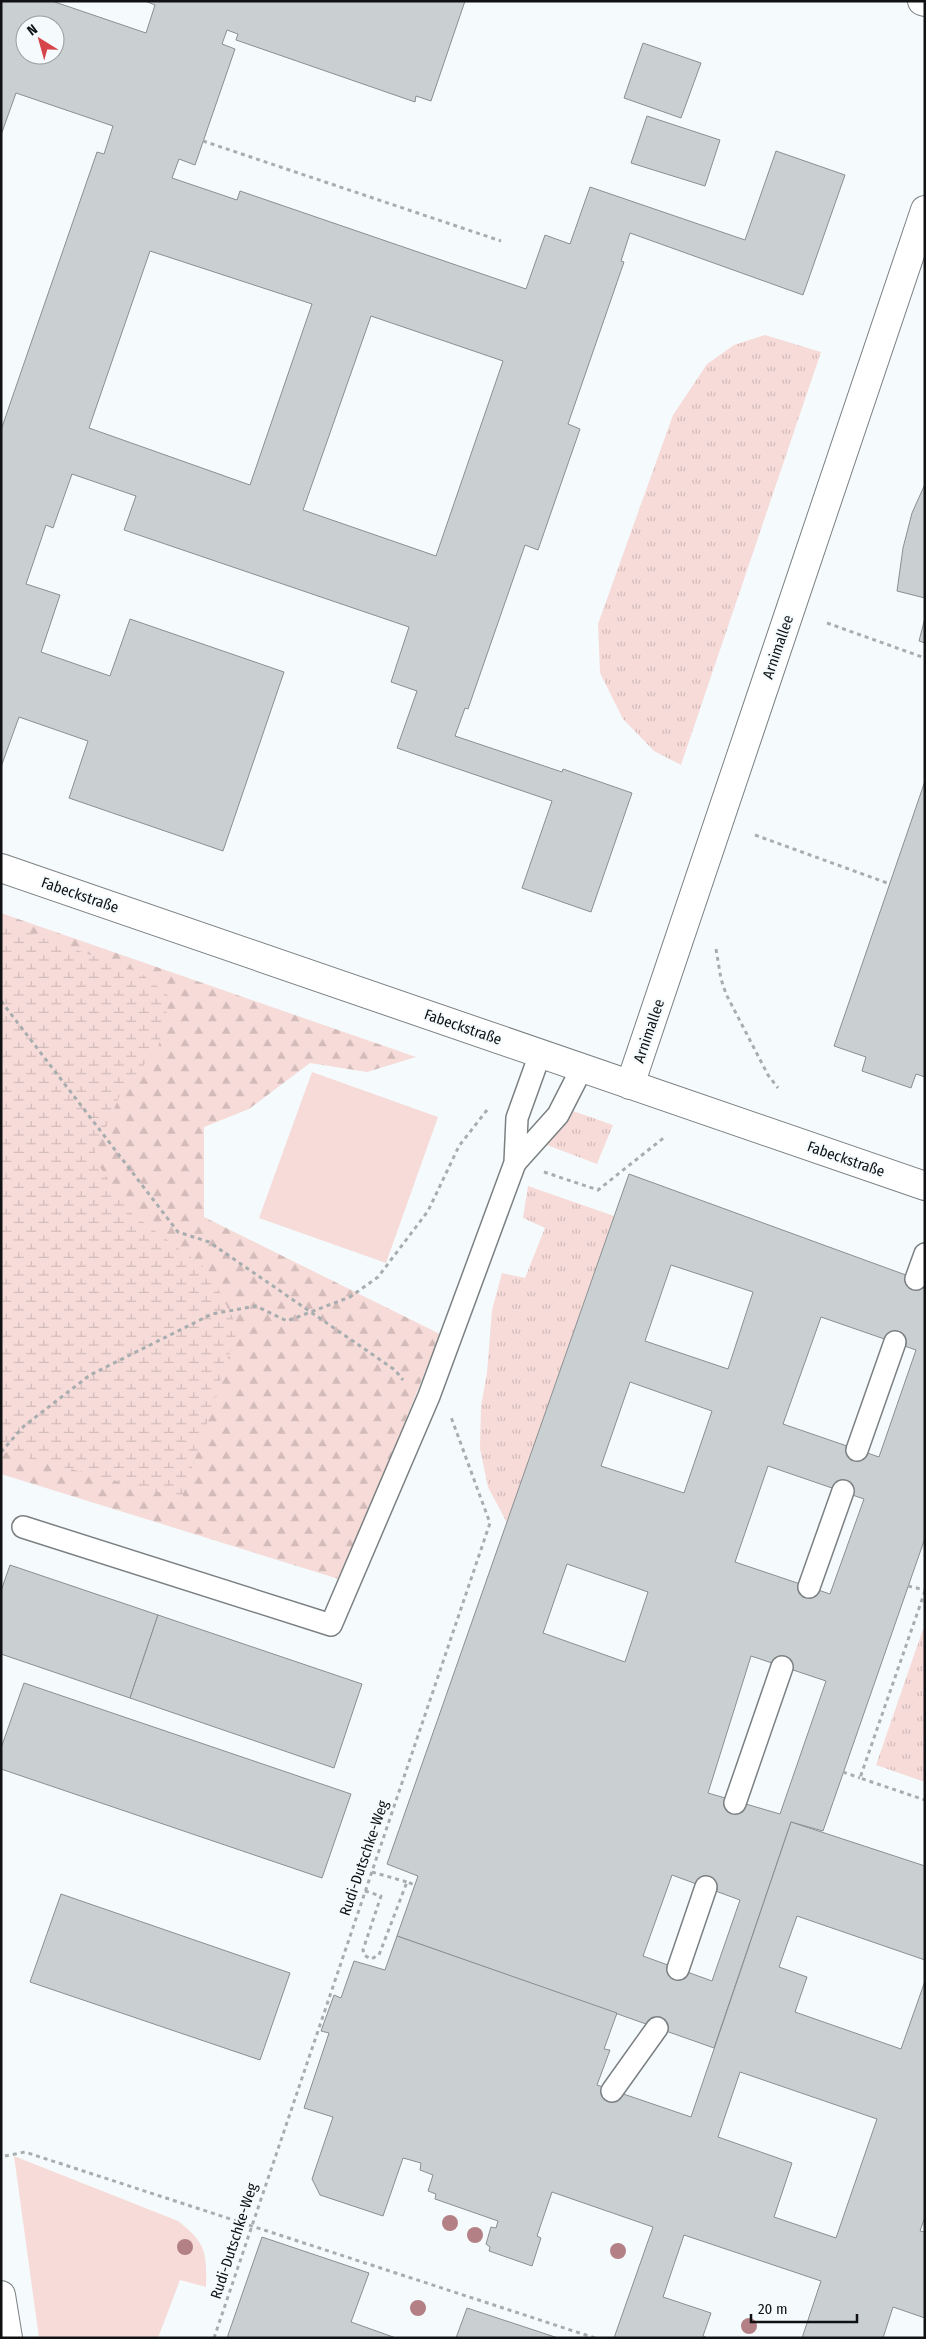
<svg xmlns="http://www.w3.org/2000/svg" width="926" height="2339" viewBox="0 0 926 2339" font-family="'Fira Sans Condensed',sans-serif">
	<defs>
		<pattern id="grass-tufts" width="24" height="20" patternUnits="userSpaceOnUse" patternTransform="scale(1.25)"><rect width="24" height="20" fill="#f6dbd9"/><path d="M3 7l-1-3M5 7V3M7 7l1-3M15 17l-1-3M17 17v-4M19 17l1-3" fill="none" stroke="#d2bbb9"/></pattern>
		<pattern id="forest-firs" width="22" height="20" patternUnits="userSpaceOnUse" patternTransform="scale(1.25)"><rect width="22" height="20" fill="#f6dbd9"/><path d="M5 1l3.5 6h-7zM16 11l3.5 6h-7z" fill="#d2bbb9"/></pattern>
		<pattern id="wetland-marsh" width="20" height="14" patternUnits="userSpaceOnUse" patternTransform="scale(1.25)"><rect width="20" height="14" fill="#f6dbd9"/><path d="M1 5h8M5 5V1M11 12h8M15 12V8" fill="none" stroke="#d2bbb9"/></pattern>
	</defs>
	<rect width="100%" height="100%" fill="#f5fbfd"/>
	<g fill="url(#grass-tufts)">
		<path d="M765 335 821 352 681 765 654 751 623 719 600 673 598 624 673 415 707 364 734 345Z"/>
		<path d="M573 1111 613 1125 597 1164 547 1145Z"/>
		<path d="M528 1186 614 1216 507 1523 488 1487 480 1449 481 1406 487 1373 492 1310 502 1273 525 1278 545 1228 523 1218Z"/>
		<path d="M923 1629 925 1630V1782L876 1765Z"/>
	</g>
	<path fill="url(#forest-firs)" d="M1 913 416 1057 367 1072 310 1063 249 1109 204 1127V1217L440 1334 342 1580 1 1474Z"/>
	<path fill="url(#wetland-marsh)" d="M1 923 141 973 170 997 158 1048 121 1093 93 1157 131 1213 209 1271 238 1328 182 1498 1 1451Z"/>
	<g fill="#f6dbd9">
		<path d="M312 1072 438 1117 386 1263 259 1218Z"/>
		<path d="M14 2156 178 2221C206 2243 207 2252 206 2287L180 2280 158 2338H39Z"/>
	</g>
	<g fill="#cad0d2" stroke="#8a8f91" fill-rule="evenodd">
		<path d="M1 1H52L146 33 155 5 145 1H465L431 101 416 96 415 102 236 40 238 34 227 30 222 44 235 49 195 165 179 159 172 178 237 200 240 191 526 289 545 235 570 244 590 187 745 240 776 151 845 175 803 295 630 233 621 261 624 262 568 424 580 429 538 550 525 545 468 709 465 708 455 736 562 772 563 769 632 793 591 912 522 888 552 801 397 748 417 691 391 682 409 627 124 530 136 496 72 474 53 528 46 525 26 584 60 595 41 652 110 676 130 619 284 672 223 851 69 798 88 741 19 717 1 767V430L97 152 104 154 113 126 16 93 1 135ZM25 25H55V55H25ZM150 251 312 304 250 485 89 428ZM371 316 503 361 436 556 303 510Z"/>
		<path d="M643 43 701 63 681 118 624 98Z"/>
		<path d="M647 116 720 140 705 186 631 163Z"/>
		<path d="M925 484V598L897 591 903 548 912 513Z"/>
		<path d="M925 618V643L919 641Z"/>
		<path d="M925 781V1077L916 1074 911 1088 862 1071 866 1057 834 1046Z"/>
		<path d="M629 1174 925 1282V1538L823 1831 791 1822 714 2048 397 1936 418 1876 387 1864ZM671 1265 753 1292 728 1369 645 1341ZM821 1317 916 1350 879 1457 783 1424ZM630 1382 712 1411 684 1493 601 1466ZM768 1466 864 1499 830 1594 735 1562ZM567 1564 648 1592 625 1662 543 1633ZM751 1656 826 1681 780 1814 708 1793ZM672 1875 740 1900 712 1981 643 1956Z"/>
		<path d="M10 1565 158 1615 130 1698 1 1654V1591Z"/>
		<path d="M158 1615 362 1684 334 1768 130 1698Z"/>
		<path d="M24 1683 351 1794 322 1878 1 1769V1748Z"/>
		<path d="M791 1822 925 1866V1960L797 1916 779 1967 807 1977 795 2012 901 2049 925 1981V2217L920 2231 925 2232V2318L893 2307 883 2338H802L821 2281 684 2235 663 2297 711 2313 703 2336 707 2338H614L653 2227 552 2192 537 2236 541 2238 532 2266 489 2251 490 2247 486 2244 491 2227 496 2228 498 2221 435 2199 436 2194 428 2191 433 2175 420 2170 421 2163 403 2158 383 2216 320 2195 312 2179 333 2117 304 2108 329 2033 321 2031 334 1995 341 1998 354 1961 385 1970 397 1936 617 2013 604 2049 610 2050 597 2085 691 2117ZM740 2072 877 2119 836 2238 774 2217 792 2163 718 2137Z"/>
		<path d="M61 1894 290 1973 260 2060 30 1982Z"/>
		<path d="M262 2237 369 2273 351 2322 396 2338H227Z"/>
		<path d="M467 2308 558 2338H456Z"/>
	</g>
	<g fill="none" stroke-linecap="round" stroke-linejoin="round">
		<defs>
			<g id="lane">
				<path d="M515 1163 558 1115 582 1068"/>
				<path d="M916 1279 925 1254"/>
				<path d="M857 1450 895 1342"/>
				<path d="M23 1527 331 1625 429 1396 515 1163 517 1118 540 1054"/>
				<path d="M809 1587 843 1491"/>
				<path d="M735 1803 782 1667"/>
				<path d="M678 1969 706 1887"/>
				<path d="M612 2091 657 2028"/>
			</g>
			<g id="street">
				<path d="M922 1 925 2"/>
				<path d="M1 868 925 1186"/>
				<path d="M630 1085 925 210"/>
				<path d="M1 2295 8 2338"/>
			</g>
		</defs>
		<use href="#lane" stroke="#7b8082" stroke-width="24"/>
		<use href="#street" stroke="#7b8082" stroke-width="30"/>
		<g stroke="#a8adaf" stroke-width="3" stroke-dasharray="4 4" stroke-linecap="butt">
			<path d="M203 141 501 241"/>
			<path d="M827 623 925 658"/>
			<path d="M755 835 890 884"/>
			<path d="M716 949 721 979 726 994 768 1075 778 1088"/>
			<path d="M1 1001 178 1232 209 1242 395 1370 403 1380"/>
			<path d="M544 1172 598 1190 666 1136"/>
			<path d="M1 1452 24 1426 90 1375 212 1314 256 1306 287 1321 350 1297 378 1277 428 1211 459 1146 487 1110"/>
			<path d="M908 1586 925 1590"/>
			<path d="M925 1591 860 1778 925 1800"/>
			<path d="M843 1772 860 1778"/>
			<path d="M372 1872 407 1882"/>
			<path d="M365 1891 381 1896 363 1950 364 1955 371 1959 379 1955 407 1882 415 1885"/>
			<path d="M5 2156 25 2152 595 2338"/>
			<path d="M214 2338 490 1523 451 1417"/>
		</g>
		<use href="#lane" stroke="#fff" stroke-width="21"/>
		<use href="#street" stroke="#fff" stroke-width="28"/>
	</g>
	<g fill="#b38185">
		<circle cx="450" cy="2223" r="8"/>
		<circle cx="475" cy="2235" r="8"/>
		<circle cx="185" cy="2247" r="8"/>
		<circle cx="618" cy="2251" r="8"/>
		<circle cx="418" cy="2308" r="8"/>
		<circle cx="749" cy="2326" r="8"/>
	</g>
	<g text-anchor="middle" stroke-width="4" stroke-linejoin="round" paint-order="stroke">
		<g font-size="15" fill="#0f1112" stroke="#f5fbfd">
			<text transform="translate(778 647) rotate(-71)" y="5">Arnimallee</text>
			<text transform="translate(80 895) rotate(19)" y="5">Fabeckstraße</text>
			<text transform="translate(463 1027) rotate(19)" y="5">Fabeckstraße</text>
			<text transform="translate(649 1031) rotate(-71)" y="5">Arnimallee</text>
			<text transform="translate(846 1159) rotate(19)" y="5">Fabeckstraße</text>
			<text transform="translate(364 1858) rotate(-71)" y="5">Rudi-Dutschke-Weg</text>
			<text transform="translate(234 2241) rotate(-72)" y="5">Rudi-Dutschke-Weg</text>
		</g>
	</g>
	<rect width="926" height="2339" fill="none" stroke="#0f1112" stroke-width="5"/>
	<g transform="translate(40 40) rotate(323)"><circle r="24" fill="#f5fbfd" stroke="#999d9f"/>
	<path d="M0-4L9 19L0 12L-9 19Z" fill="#d54549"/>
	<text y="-8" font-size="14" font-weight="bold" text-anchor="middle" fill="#0f1112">N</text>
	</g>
	<path d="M751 2314v8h106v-8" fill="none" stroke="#0f1112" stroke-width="2.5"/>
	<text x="758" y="2314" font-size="15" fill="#0f1112" stroke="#f5fbfd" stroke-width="4" paint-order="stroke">20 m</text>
</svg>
